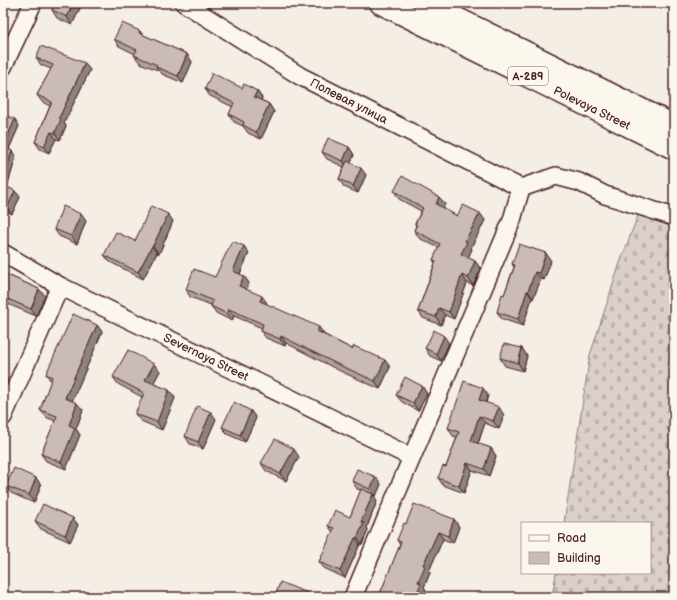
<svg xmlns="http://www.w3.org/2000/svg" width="677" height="600" viewBox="0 0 677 600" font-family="'Balsamiq Sans',sans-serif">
	<defs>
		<pattern id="cemetery-stones" width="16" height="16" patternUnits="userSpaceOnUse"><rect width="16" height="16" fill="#dbd0c9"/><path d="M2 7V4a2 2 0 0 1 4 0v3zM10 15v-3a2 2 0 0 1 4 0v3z" fill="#bdb2ad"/></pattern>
	</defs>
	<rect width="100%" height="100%" fill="#f4eee4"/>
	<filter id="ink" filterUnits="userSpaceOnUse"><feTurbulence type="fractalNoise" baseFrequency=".025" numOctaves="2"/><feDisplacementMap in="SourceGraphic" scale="8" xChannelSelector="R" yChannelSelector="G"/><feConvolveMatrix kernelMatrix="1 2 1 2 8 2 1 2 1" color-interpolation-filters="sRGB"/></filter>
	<g filter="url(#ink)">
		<path fill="url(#cemetery-stones)" stroke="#92787a" d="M644 199 674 213V597H552L556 573H650V523H564L590 355 620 263Z"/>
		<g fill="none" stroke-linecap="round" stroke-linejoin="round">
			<defs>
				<g id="minor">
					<path d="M184 3 300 76 521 188"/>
					<path d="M3 67 33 3"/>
					<path d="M3 253 60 286 411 457"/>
					<path d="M3 417 60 286"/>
					<path d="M353 597 512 220 521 188 556 176 579 182 605 195 674 217"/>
				</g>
				<g id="highway">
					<path d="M381 3 674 148"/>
					<path d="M425 3 674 126"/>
				</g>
			</defs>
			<use href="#minor" stroke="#4a1f2b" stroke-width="20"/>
			<use href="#highway" stroke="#4a1f2b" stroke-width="25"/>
			<use href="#minor" stroke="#fbf7ec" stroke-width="17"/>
			<use href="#highway" stroke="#fbf7ec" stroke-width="22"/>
		</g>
		<g fill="#aea19d" stroke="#4a1f2b">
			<path d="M55 3H79L81 6 72 25 57 18 52 10Z"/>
			<path d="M140 31 143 35 187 54 192 62 183 83 162 74 160 71 140 63 134 55 135 54 119 46 114 39Z"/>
			<path d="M36 58 90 70 64 123 66 126 60 140 56 139 49 153 40 149 35 142 50 106 42 102 37 95 51 69 41 65Z"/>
			<path d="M242 88 257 91 262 98 261 100 269 104 274 112 261 139 248 133 243 126 234 122 229 114 233 107 210 96 205 89Z"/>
			<path d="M3 115 19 126 9 149 12 151 16 157 7 187 15 191 20 197 12 214 3 210Z"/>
			<path d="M349 147 354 155 350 163 366 175 358 193 344 187 339 179 344 167 327 159 322 152Z"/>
			<path d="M394 191 439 197 445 204 443 208 457 216 485 220 471 248 472 249 468 258 475 261 481 269 473 286 467 283 454 319 445 315 441 325 423 318 418 311 435 263 433 260 439 248 419 238 414 230 416 226 415 224 421 211 399 199Z"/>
			<path d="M86 221 77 244 59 236 54 229Z"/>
			<path d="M173 221 159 254 157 253 143 279 110 262 104 255 135 241Z"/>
			<path d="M249 253 240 274 249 283 246 289 267 303 266 304 352 349 390 367 380 389 340 371 286 343 285 346 266 338 261 331 262 328 234 316 232 321 216 313 211 306V305L190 297 186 289 215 277Z"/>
			<path d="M551 261 544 280 541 279 533 299 532 298 523 326 502 319 497 312 504 295 514 267 512 264Z"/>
			<path d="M3 273 39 289 45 296 36 316 3 302Z"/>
			<path d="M97 325 102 332 72 401 83 410 76 429 80 435 66 469 46 461 41 454 55 421 46 417 40 410 51 381 46 374Z"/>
			<path d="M449 343 441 361 430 356 425 348Z"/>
			<path d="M522 348 527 356 523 371 505 366 500 358Z"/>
			<path d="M160 371 153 384 169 390 175 398 162 430 141 421 135 414 142 397 118 384 113 377Z"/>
			<path d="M422 386 427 394 418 411 402 402 396 395Z"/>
			<path d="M488 395 486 403 504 415 499 429 485 423 478 444 491 448 496 456 489 476 472 470 464 493 443 485 438 478 446 467 457 437 453 436 448 428Z"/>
			<path d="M256 418 245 442 227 434 222 427Z"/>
			<path d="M216 419 203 449 190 444 185 436Z"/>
			<path d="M299 457 286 481 266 471 261 463Z"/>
			<path d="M36 478 41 485 34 503 11 493 6 486Z"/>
			<path d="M352 481 381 484 376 496 373 495 377 501 367 527 368 530 362 545 360 544 345 578 324 568 319 562 333 532 328 526 350 517 361 490 357 489Z"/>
			<path d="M73 518 78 525 70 542 41 529 35 521Z"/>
			<path d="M454 519 459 527 453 543 443 539 429 571 430 573 424 587 426 590 423 597H373L380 594 400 545 397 540 406 524Z"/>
		</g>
		<g fill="#8d837f" stroke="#4a1f2b">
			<path d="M73 3H79L81 6 72 25 67 17Z"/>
			<path d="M3 29 6 33 3 41Z"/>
			<path d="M187 54 192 62 183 83 178 76Z"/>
			<path d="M85 63 90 70 64 123 66 126 60 140 55 133 59 118Z"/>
			<path d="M257 91 262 98 259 104 254 97Z"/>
			<path d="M269 104 274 112 261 139 256 132Z"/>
			<path d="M15 119 19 126 7 153 3 147Z"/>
			<path d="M51 132 56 139 49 153 44 146Z"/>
			<path d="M349 147 354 155 348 169 343 161Z"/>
			<path d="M12 151 16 157 6 190 3 187V179Z"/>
			<path d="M361 168 366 175 358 193 353 186Z"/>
			<path d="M15 191 20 197 12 214 7 208Z"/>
			<path d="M439 197 445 204 441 211 436 204Z"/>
			<path d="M480 213 485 220 471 248 472 249 466 262 461 254 465 241Z"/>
			<path d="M81 214 86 221 77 244 71 236Z"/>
			<path d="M168 214 173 221 159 254 153 246Z"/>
			<path d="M152 246 157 253 143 279 138 272Z"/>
			<path d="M244 246 249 253 238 278 233 271Z"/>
			<path d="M546 253 551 261 544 280 539 273Z"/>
			<path d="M475 261 481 269 473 286 468 278Z"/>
			<path d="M535 272 541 279 533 299 528 291Z"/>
			<path d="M462 275 467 283 454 319 449 312Z"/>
			<path d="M244 276 249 283 244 293 239 286Z"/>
			<path d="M39 289 45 296 36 316 31 309Z"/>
			<path d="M527 291 532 298 523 326 518 319Z"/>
			<path d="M262 296 267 303 265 309 260 301Z"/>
			<path d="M439 308 445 315 441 325 436 317Z"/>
			<path d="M229 309 234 316 232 321 227 314Z"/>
			<path d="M97 325 102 332 70 406 65 398Z"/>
			<path d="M319 327 324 334 317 331Z"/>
			<path d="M281 336 286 343 285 346 280 339Z"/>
			<path d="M444 336 449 343 441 361 436 354Z"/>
			<path d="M522 348 527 356 523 371 518 363Z"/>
			<path d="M385 360 390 367 380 389 375 381Z"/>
			<path d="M154 364 160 371 151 388 145 380Z"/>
			<path d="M3 372 7 379 3 388Z"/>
			<path d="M422 386 427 394 418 411 413 403Z"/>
			<path d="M483 388 488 395 484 407 479 400Z"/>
			<path d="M169 390 175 398 162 430 157 422Z"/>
			<path d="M77 403 83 410 76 429 80 435 66 469 61 462 69 425Z"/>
			<path d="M499 407 504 415 499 429 493 421Z"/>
			<path d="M251 411 256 418 245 442 240 435Z"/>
			<path d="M211 412 216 419 203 449 198 442Z"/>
			<path d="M479 416 485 423 476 449 471 441Z"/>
			<path d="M491 448 496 456 489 476 484 469Z"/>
			<path d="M294 449 299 457 286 481 280 474Z"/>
			<path d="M467 463 472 470 464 493 459 486Z"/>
			<path d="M376 477 381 484 376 496 370 489Z"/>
			<path d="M36 478 41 485 34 503 29 495Z"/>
			<path d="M373 494 377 501 367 527 368 530 362 545 357 538 361 522Z"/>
			<path d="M73 518 78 525 70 542 65 535Z"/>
			<path d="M454 519 459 527 453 543 448 536Z"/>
			<path d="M438 532 443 539 429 571 430 573 424 587 426 590 423 597H415L423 565Z"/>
			<path d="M355 538 360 544 345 578 340 571Z"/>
			<path d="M3 561 6 566 3 573Z"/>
		</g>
		<g fill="#cabbb6" stroke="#4a1f2b">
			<path d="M55 3H73L67 17 52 10Z"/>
			<path d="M122 23 140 31 139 33 187 54 178 76 156 67 157 65 134 55 137 50 114 39Z"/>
			<path d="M41 46 85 63 59 118 61 119 55 133 51 132 44 146 35 142 52 102 37 95 53 65 36 58Z"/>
			<path d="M212 73 242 88 244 84 257 91 254 97 269 104 256 132 243 125 244 122 229 114 234 103 205 89Z"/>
			<path d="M3 115 15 119 3 147Z"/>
			<path d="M328 138 349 147 343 161 322 152Z"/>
			<path d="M3 147 12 151 3 179Z"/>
			<path d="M347 161 361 168 353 186 339 179Z"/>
			<path d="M402 176 439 197 436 204 457 216 463 205 480 213 465 241 467 242 461 254 475 261 468 278 462 275 449 312 439 308 436 317 418 311 436 261 433 260 440 244 414 230 417 225 415 224 423 208 394 191Z"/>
			<path d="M3 185 15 191 7 208 3 206Z"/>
			<path d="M63 206 81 214 71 236 54 229Z"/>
			<path d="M151 206 168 214 153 246H152L138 272 104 255 116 232 135 241Z"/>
			<path d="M232 241 244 246 233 271 244 276 239 286 262 296 260 301 319 327 317 331 352 349 354 346 385 360 375 381 335 363 281 336 280 339 261 331 263 324 229 309 227 314 211 306 213 301 186 289 194 269 215 277Z"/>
			<path d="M519 244 546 253 539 273 535 272 528 291H527L518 319 497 312 502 294 504 295 515 265 512 264Z"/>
			<path d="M3 273 39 289 31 309 3 297Z"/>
			<path d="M73 314 97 325 65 398 77 403 69 425 75 428 61 462 41 454 57 416 40 410 52 377 46 374Z"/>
			<path d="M434 330 444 336 436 354 425 348Z"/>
			<path d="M504 344 522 348 518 363 500 358Z"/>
			<path d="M128 350 154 364 145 380 169 390 157 422 135 414 144 393 113 377Z"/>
			<path d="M405 377 422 386 413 403 396 395Z"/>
			<path d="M464 381 483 388 479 400 499 407 493 421 479 416 471 441 491 448 484 469 467 463 459 486 438 478 443 466 446 467 459 432 448 428Z"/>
			<path d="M234 402 251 411 240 435 222 427Z"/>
			<path d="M197 406 211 412 198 442 185 436Z"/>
			<path d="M275 439 294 449 280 474 261 463Z"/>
			<path d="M14 468 36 478 29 495 6 486Z"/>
			<path d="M357 469 376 477 370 489 352 481Z"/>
			<path d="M361 489 373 494 361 522 364 523 357 538H355L340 571 319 562 334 528 328 526 335 510 350 517Z"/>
			<path d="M43 504 73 518 65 535 35 521Z"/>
			<path d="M414 504 454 519 448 536 438 532 423 565 425 566 418 582 421 583 415 597H407L405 596V597H373L375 592 380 594 401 542 397 540 404 523 406 524Z"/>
			<path d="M280 582 310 594 308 597H275Z"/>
		</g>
	</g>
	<g text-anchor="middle" stroke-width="3" stroke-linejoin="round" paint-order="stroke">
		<rect fill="#fbf7ec" stroke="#7f6065" stroke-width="1" x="508" y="67" width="40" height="18" rx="3"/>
		<g font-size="11" font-weight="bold" fill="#4a1f2b">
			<text x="528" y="80">А-289</text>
		</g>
		<g font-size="12" fill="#4a1f2b" stroke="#fbf7ec">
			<text transform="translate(349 101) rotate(27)" y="4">Полевая улица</text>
			<text transform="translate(592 108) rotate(26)" y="4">Polevaya Street</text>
			<text transform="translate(206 357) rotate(26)" y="4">Severnaya Street</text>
		</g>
	</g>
	<rect width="677" height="600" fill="none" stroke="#fbf7ec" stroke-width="16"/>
	<rect x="8" y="8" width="661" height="584" fill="none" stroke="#4a1f2b" stroke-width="1.5" filter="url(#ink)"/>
	<rect x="521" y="522" width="130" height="52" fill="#fbf7ec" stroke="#b4a19f"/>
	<rect x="529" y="535" width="20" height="6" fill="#fbf7ec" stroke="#b4a19f"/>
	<text x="557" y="542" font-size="12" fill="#4a1f2b">Road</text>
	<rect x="529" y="552" width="20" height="12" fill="#cabbb6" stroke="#b4a19f"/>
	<text x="557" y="562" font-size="12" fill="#4a1f2b">Building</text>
</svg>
